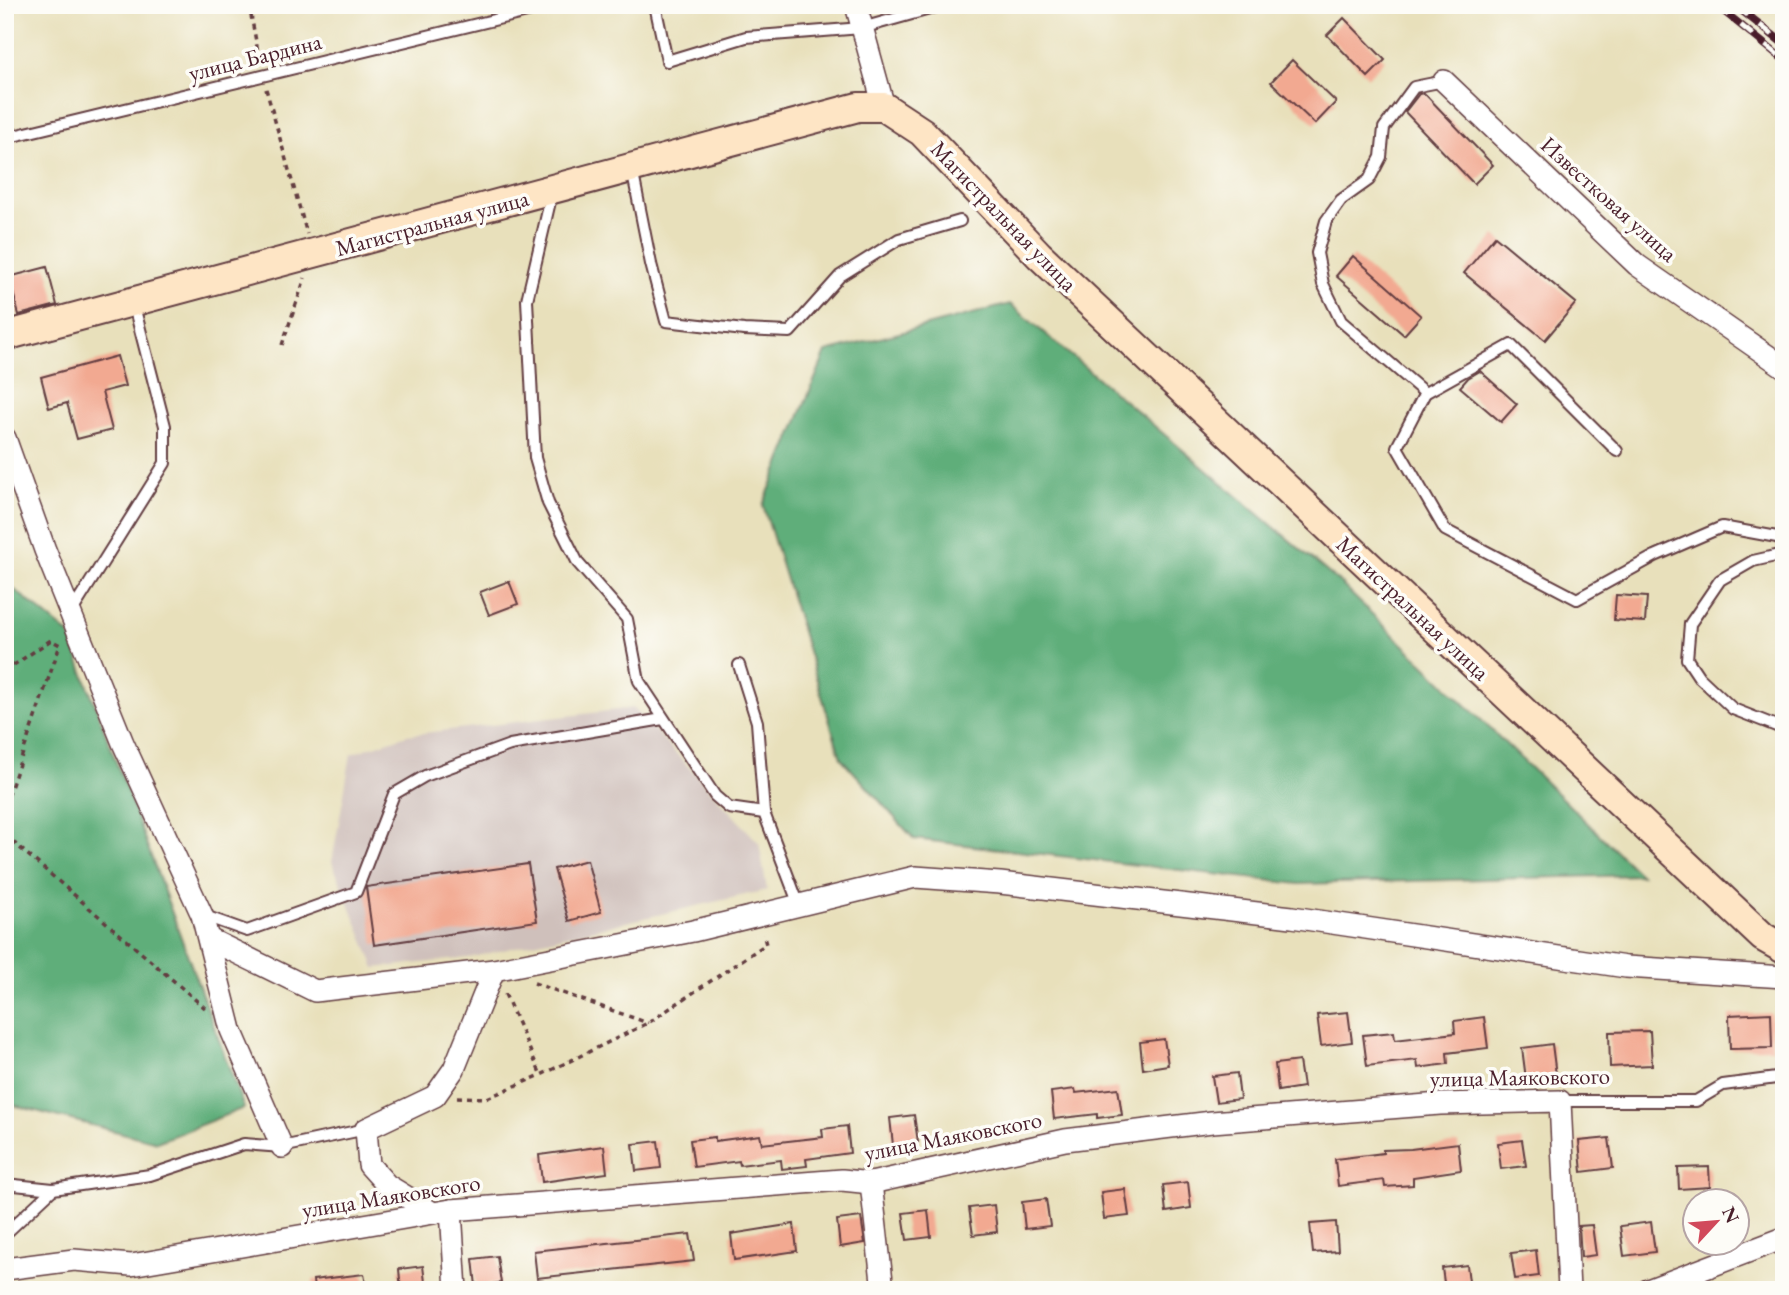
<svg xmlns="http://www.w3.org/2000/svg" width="1789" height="1295" viewBox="0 0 1789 1295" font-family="'EB Garamond',serif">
	<rect width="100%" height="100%" fill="#fdfcf7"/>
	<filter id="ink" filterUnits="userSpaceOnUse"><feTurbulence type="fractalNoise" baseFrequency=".0143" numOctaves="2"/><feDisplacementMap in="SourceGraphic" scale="14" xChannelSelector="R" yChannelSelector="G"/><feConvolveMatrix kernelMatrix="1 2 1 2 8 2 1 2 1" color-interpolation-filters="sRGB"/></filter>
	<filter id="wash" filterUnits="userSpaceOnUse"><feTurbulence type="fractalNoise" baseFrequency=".00686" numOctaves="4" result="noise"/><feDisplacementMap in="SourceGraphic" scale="28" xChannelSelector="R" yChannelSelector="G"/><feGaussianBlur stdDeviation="1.57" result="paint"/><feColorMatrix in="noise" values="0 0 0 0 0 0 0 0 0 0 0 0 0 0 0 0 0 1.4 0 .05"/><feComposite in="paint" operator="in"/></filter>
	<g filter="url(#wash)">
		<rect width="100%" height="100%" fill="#e8e0bb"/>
		<path fill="#cfc0bb" d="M634 708 759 843 767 890 468 958 375 968 332 862 351 754 407 735Z"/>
		<g fill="#5fae7a" stroke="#546652" stroke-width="2">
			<path d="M1010 304 1339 582 1641 875 1299 884 914 839 841 758 763 505 826 352Z"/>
			<path d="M5 582 69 634 244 1108 157 1142 5 1103Z"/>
		</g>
		<g id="blocks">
			<g fill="#f2a991">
				<path d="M1344 18 1385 60 1368 77 1327 35Z"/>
				<path d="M1292 60 1336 102 1315 124 1271 82Z"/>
				<path d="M1424 93 1493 165 1474 184 1405 112 1419 94Z"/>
				<path d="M1495 236 1576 303 1545 340 1464 273Z"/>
				<path d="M1353 256 1421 316 1404 335 1336 276Z"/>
				<path d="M47 267 57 305 19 315 9 277Z"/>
				<path d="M117 356 125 386 102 392 112 430 77 439 67 403 49 408 41 377Z"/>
				<path d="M1480 371 1517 404 1501 422 1460 387 1468 378Z"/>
				<path d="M509 581 518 604 489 615 480 592Z"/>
				<path d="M1616 595 1647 597 1645 622 1614 620Z"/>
				<path d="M587 860 601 912 569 921 554 869Z"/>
				<path d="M528 864 537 921 374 945 366 887Z"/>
				<path d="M1348 1012 1352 1042 1321 1046 1317 1015Z"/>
				<path d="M1771 1013 1772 1048 1730 1049 1729 1015Z"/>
				<path d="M1484 1017 1488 1048 1447 1053 1448 1064 1418 1068 1417 1060 1367 1066 1363 1035 1394 1032 1395 1040 1455 1033 1454 1021Z"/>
				<path d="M1650 1031 1652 1065 1610 1067 1609 1032Z"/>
				<path d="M1164 1039 1168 1065 1143 1069 1140 1042Z"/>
				<path d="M1552 1044 1556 1075 1526 1079 1522 1048Z"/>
				<path d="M1299 1061 1303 1087 1278 1091 1275 1064Z"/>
				<path d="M1237 1073 1240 1099 1216 1102 1212 1076Z"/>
				<path d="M1118 1088 1122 1115 1097 1118V1114L1054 1119 1051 1092 1075 1089 1076 1093Z"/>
				<path d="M914 1115 918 1142 893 1145 890 1118Z"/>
				<path d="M847 1126 850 1153 806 1159 807 1166 782 1169 781 1160 740 1165 739 1161 694 1167 690 1140 715 1137V1141L760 1135 762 1144 823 1137 822 1129Z"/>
				<path d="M1609 1138 1613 1168 1582 1172 1579 1141Z"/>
				<path d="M1522 1140 1526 1166 1501 1169 1498 1143Z"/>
				<path d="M658 1141 661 1168 636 1171 633 1144Z"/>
				<path d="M1458 1143 1461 1170 1413 1177V1185L1385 1187 1384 1180 1338 1186 1335 1159 1383 1153V1150L1411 1149Z"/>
				<path d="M604 1146 607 1173 542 1182 539 1155Z"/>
				<path d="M1709 1167 1710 1187 1679 1189 1678 1168Z"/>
				<path d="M1188 1182 1191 1208 1166 1212 1163 1185Z"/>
				<path d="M1125 1189 1129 1216 1104 1219 1101 1192Z"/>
				<path d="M1046 1199 1050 1226 1025 1229 1022 1202Z"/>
				<path d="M994 1205 997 1232 973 1235 969 1208Z"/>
				<path d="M928 1210 931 1237 907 1240 903 1213Z"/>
				<path d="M861 1217 865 1243 840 1247 837 1220Z"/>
				<path d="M1336 1222 1338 1251 1313 1253 1310 1224Z"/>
				<path d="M1651 1222 1655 1252 1624 1256 1620 1226Z"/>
				<path d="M794 1224 797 1251 734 1260 731 1234Z"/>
				<path d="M1592 1225 1596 1255 1581 1257 1579 1226Z"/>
				<path d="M690 1234 694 1261 537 1278 534 1251Z"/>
				<path d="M1536 1250 1539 1276 1515 1279 1511 1253Z"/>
				<path d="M497 1256 501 1283 476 1286 473 1259Z"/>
				<path d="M1467 1265 1470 1290H1445L1442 1268Z"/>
				<path d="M423 1266 426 1290H401L399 1269Z"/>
				<path d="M364 1274 367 1290H314L313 1280Z"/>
			</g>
		</g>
	</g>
	<g filter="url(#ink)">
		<use href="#blocks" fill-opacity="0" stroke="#623c41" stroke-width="2"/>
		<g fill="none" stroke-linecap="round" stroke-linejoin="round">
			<defs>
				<g id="lane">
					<path d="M655 5 667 61 746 37 862 28 937 7 936 5"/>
					<path d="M5 138 556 5"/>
					<path d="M632 169 651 264 666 321 744 330 790 332 840 276 899 239 960 221"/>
					<path d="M552 193 527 300 535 458 548 503 578 563 627 619 639 681 715 796 729 808 764 813 799 905"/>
					<path d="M1425 393 1341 321 1323 284 1317 253 1326 221 1341 200 1369 180 1381 157 1384 128 1414 87 1444 81"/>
					<path d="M1617 451 1511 345 1425 393 1397 447 1445 530 1577 599 1655 556 1722 527 1777 537 1784 542"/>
					<path d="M1784 554 1753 561 1720 580 1690 624 1687 659 1699 677 1733 709 1784 729"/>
					<path d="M71 613 165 463V426L133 302"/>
					<path d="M739 665 757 722 764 813"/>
					<path d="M202 915 247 931 356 892 394 794 425 776 510 745 663 719"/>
					<path d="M1560 1101H1696L1723 1085 1784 1077"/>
					<path d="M5 1184 53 1189 150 1175 244 1144 282 1147 366 1129"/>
					<path d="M5 1234 53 1189"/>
				</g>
				<g id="street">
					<path d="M856 5 884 107"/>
					<path d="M1444 81 1637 265 1784 367"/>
					<path d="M5 438 45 550 123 743 202 915 231 1030 282 1147"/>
					<path d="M209 939 315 991 494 970"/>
					<path d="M871 1183 883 1290"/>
					<path d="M451 1210 456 1290"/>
					<path d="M433 1213 387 1185 369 1165 366 1129 435 1096 454 1069 494 970 693 931 915 877 1000 883 1292 917 1626 967 1784 977"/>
					<path d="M5 1269 74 1260 131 1265 451 1210 842 1180 871 1183 1065 1140 1212 1122 1440 1104 1560 1101 1569 1290"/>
					<path d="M1648 1290 1784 1238"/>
				</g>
				<path id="secondary" d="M5 336 858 107H884L922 132 1039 255 1763 937 1784 949"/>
			</defs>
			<use href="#lane" stroke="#623c41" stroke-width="14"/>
			<use href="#street" stroke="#623c41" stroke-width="24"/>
			<use href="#secondary" stroke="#623c41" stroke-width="32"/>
			<g stroke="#623c41" stroke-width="3.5" stroke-dasharray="5 5" stroke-linecap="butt">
				<path d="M249 5 260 62"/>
				<path d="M266 89 307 234"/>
				<path d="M282 345 305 278"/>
				<path d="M5 671 51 640 60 645 5 805"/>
				<path d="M5 835 205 1008"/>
				<path d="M534 983 648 1023"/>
				<path d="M505 994 541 1075"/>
				<path d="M457 1097 487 1098 541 1075 648 1023 766 944 763 934"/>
			</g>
			<use href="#lane" stroke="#fff" stroke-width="10"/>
			<use href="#street" stroke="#fff" stroke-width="21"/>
			<use href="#secondary" stroke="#fee5c5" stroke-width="28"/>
			<defs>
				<g id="rail">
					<path d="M1716 5 1784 60"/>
					<path d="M1735 5 1784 44"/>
				</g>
			</defs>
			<use href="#rail" stroke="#4a1f2b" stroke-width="8"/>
			<use href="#rail" stroke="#fdfcf7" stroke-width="5" stroke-dasharray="16" stroke-linecap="butt"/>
		</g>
	</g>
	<g text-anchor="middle" stroke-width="7" stroke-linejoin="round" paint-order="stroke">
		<g font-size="23" fill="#4a1f2b" stroke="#fdfcf7">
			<text transform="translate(255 57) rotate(-14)" y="8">улица Бардина</text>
			<text transform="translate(1609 199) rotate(42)" y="8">Известковая улица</text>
			<text transform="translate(1004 216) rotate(46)" y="8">Магистральная улица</text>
			<text transform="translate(432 223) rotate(-15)" y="8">Магистральная улица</text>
			<text transform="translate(1413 608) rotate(43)" y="8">Магистральная улица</text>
			<text transform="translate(1520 1077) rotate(-1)" y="8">улица Маяковского</text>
			<text transform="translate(953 1136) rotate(-11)" y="8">улица Маяковского</text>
			<text transform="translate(391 1196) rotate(-9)" y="8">улица Маяковского</text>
		</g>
	</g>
	<rect width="1789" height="1295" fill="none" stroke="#fdfcf7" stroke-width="28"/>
	<g transform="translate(1716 1222) rotate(64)"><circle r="33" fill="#fdfcf7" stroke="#b5a4a5" stroke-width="2"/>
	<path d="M0-5L12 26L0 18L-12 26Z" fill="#d1495b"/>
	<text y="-10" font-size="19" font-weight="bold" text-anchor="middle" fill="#4a1f2b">N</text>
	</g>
</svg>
